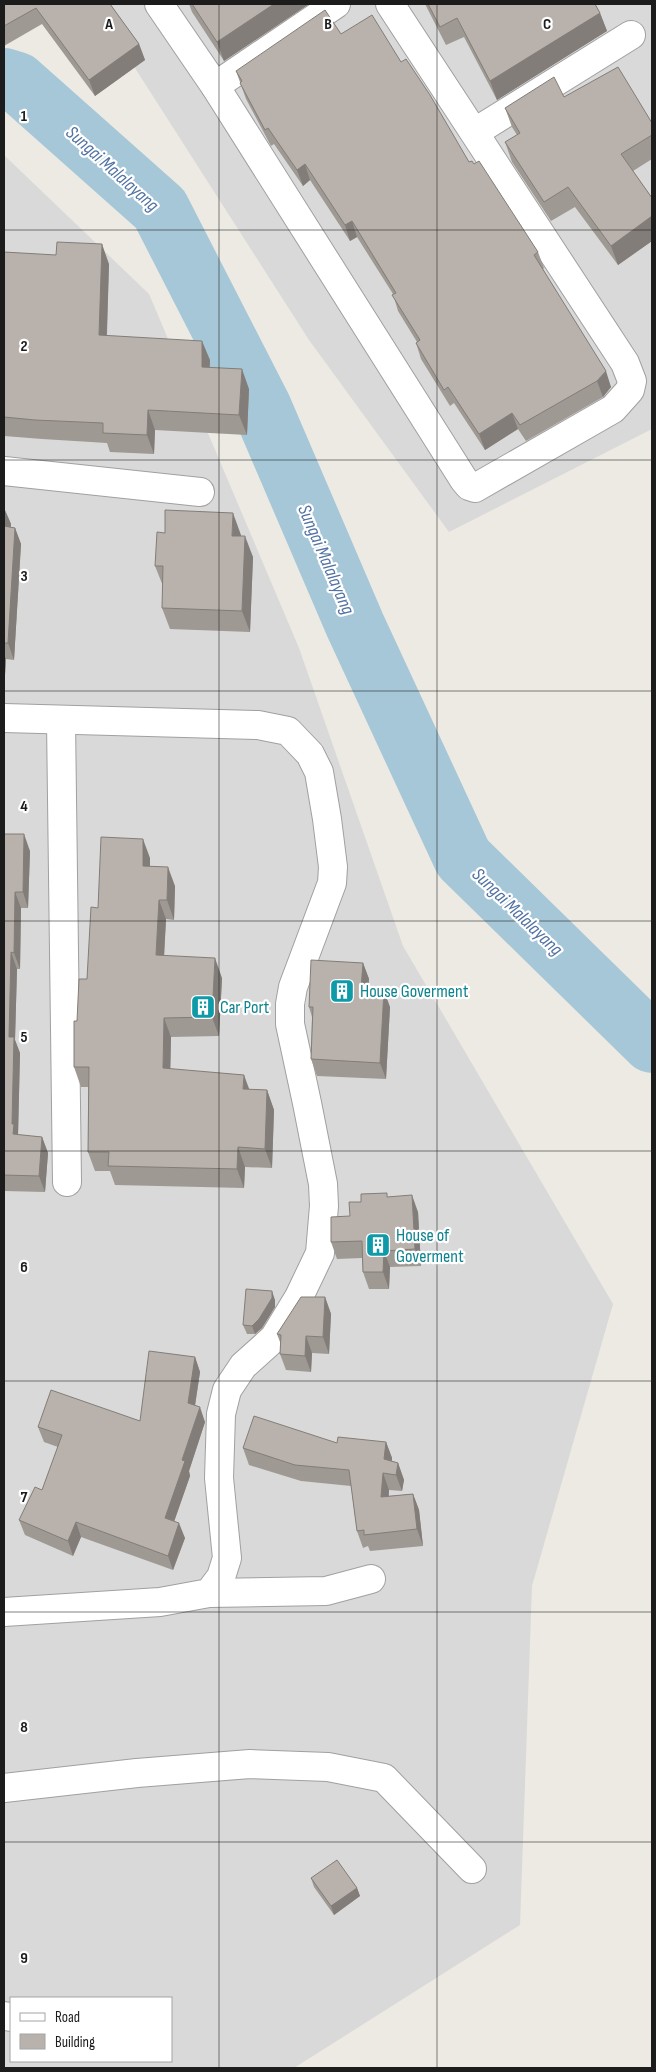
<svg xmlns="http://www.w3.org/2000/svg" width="656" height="2072" viewBox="0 0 656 2072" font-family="'Sofia Sans Condensed',sans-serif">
	<rect width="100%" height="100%" fill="#eceae2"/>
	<g fill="#dad9d9" fill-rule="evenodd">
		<path d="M94 4H652V429L449 532 309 340Z"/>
		<path d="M4 155 149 294 299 648 403 946 613 1304 532 1586 520 1925 294 2068H4ZM11 1998H171V2061H11Z"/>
	</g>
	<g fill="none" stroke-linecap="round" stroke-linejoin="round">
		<path stroke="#a6c7d7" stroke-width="60" d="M4 78 17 82 160 209 262 408 355 625 463 858 652 1043"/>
		<defs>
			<g id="minor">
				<path d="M159 4 215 86 464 480 469 486 475 488 613 409 630 390 632 381 625 363 390 4"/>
				<path d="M215 86 336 4"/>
				<path d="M475 132 631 35"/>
				<path d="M4 471 200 492"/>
				<path d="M4 718 258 725 288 731 310 754 319 772 327 819 333 867 332 883 293 987 290 1004V1024L307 1103 323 1184 324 1206 320 1253 299 1297 274 1338 243 1366 227 1390 221 1414 219 1478 227 1558 221 1577 209 1593 160 1602 4 1612"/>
				<path d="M61 721 67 1182"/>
				<path d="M209 1593 326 1591 371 1579"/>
				<path d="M4 1788 137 1773 250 1764 328 1767 384 1778 472 1869"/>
				<path d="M4 2016 11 2017"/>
			</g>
		</defs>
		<use href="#minor" stroke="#a0a0a0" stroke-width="30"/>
		<use href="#minor" stroke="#fff" stroke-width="28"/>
	</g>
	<g fill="#9f9994">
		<path d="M4 4H110L139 44 145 60 95 96 42 24 4 46Z"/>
		<path d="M189 4H309L224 61 192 12Z"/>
		<path d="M425 4H595L600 13 607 31 497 100 464 37 446 45Z"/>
		<path d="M341 34 401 62 469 162 538 252 544 268 543 269 611 387 603 397 526 441 518 429 485 450 454 403 450 406 421 359 416 343 417 342 398 311 393 294 357 237 350 241 310 180 303 186 274 144 271 146 246 99 236 71Z"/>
		<path d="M564 97 652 123V159L633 171 652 198V241L618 265 575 207 551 221 512 162 505 142 517 135 512 127 505 108Z"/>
		<path d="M4 252 109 264 107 336 210 360 209 367 249 389 247 435 155 430 154 454 110 452 107 443 42 439 4 436Z"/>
		<path d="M4 507V508L11 524 10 527 15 528 21 544 14 660 6 659 5 675H4Z"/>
		<path d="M241 535V536L253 557 250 632 170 629 162 608 163 586 155 566Z"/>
		<path d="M4 834 30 851 28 908H21L20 969H17L15 1040 20 1053 18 1135 42 1137 48 1153 45 1192 4 1191Z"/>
		<path d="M150 858V866L175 886 174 920 166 919 164 956 222 978 219 1036 171 1037 170 1069 249 1089 267 1090 274 1110 272 1168 245 1167 244 1188 115 1185 110 1171H95L88 1152V1087H81L74 1067 77 1021 87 979 98 908Z"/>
		<path d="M363 963 369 979 368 989 390 1007 386 1079 317 1076 311 1059 312 1017 309 1007Z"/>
		<path d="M389 1197 418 1212 421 1266 390 1267 389 1289H369L363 1272 362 1258 337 1259 331 1242 350 1216Z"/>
		<path d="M325 1297 331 1314 329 1354 312 1353 311 1372 286 1370 280 1354V1342L277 1334Z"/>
		<path d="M275 1300V1307L262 1328 255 1334H247L243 1325Z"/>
		<path d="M195 1357 200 1372 195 1406 205 1422 189 1471 190 1476 174 1522 185 1538 173 1570 81 1537 73 1556 25 1535 19 1520 42 1490 58 1447 44 1442 38 1427 140 1421Z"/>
		<path d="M386 1442 392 1458V1461L398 1463 404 1480 402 1491 389 1490V1496L413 1494 419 1510 423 1546 370 1551 368 1546 363 1548 357 1531 351 1486 301 1481 249 1465 243 1448Z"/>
		<path d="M311 1878 357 1888 360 1896 334 1915 314 1887Z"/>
	</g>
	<g fill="#827d78">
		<path d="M274 4H309L224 61 217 42Z"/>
		<path d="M600 13 607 31 497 100 490 81Z"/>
		<path d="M139 44 145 60 95 96 89 80Z"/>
		<path d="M305 164 310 180 303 186 297 170Z"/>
		<path d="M652 216V241L618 265 611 246Z"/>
		<path d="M352 221 357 237 350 241 345 225Z"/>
		<path d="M102 244 109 264 106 355 99 335Z"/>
		<path d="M202 341 210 360 209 386 202 367Z"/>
		<path d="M242 369 249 389 247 435 239 415Z"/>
		<path d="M606 371 611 387 603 397 597 381Z"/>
		<path d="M148 410 155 430 154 454 147 435Z"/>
		<path d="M512 413 518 429 485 450 479 434Z"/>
		<path d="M4 508 11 524 9 543 4 529Z"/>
		<path d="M233 513 241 535 240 557 232 536Z"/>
		<path d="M15 528 21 544 14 660 8 643Z"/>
		<path d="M245 536 253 557 250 632 242 611Z"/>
		<path d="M4 654 6 659 5 675 4 672Z"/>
		<path d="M24 834 30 851 28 908 23 892Z"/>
		<path d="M143 839 150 858V885L143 866Z"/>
		<path d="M168 867 175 886 174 920 167 900Z"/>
		<path d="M15 892 21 908 20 969 14 953Z"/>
		<path d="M159 900 166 919 163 975 156 955Z"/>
		<path d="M11 952 17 969 15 1040 20 1053 18 1136 13 1134 12 1124 9 1037Z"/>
		<path d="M215 958 222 978 219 1036 212 1017Z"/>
		<path d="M363 963 369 979 367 1005 361 989Z"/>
		<path d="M384 990 390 1007 386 1079 380 1063Z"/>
		<path d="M164 1018 171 1037 170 1088 163 1068Z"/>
		<path d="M244 1075 251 1094 243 1089Z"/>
		<path d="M267 1090 274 1110 272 1168 265 1149Z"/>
		<path d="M42 1137 48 1153 45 1192 39 1176Z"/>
		<path d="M238 1147 245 1167 244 1188 237 1169Z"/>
		<path d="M412 1195 418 1212 421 1266 415 1249Z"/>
		<path d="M384 1251 390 1267 389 1289 383 1272Z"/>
		<path d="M272 1291 275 1300V1307L262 1328 255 1334 252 1326Z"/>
		<path d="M325 1297 331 1314 329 1354 323 1337Z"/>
		<path d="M306 1336 312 1353 311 1372 305 1356Z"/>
		<path d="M195 1357 200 1372 193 1418 188 1403Z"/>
		<path d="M200 1407 205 1422 189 1471 190 1476 170 1533 165 1518 182 1460Z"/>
		<path d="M386 1442 392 1458 390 1475 384 1459Z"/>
		<path d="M398 1463 404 1480 402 1491 396 1475Z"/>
		<path d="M383 1473 389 1490 387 1514 381 1497Z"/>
		<path d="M413 1494 419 1510 423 1546 417 1529Z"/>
		<path d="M76 1522 81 1537 73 1556 68 1541Z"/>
		<path d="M179 1523 185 1538 173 1570 168 1556Z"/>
		<path d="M357 1888 360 1896 334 1915 331 1906Z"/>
	</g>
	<g fill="#b9b2ac" stroke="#827d78">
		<path d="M4 4H110L139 44 89 80 36 8 4 26Z"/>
		<path d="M192 4H274L217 42Z"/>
		<path d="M428 4H595L600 13 490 81 457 18 440 27Z"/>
		<path d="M325 10 341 34 372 15 401 62 406 59 430 95 469 162 472 161 474 164 479 161 538 252 534 255 606 371 597 381 520 425 512 413 479 434 448 387 444 390 416 343 420 340 392 295 396 293 352 221 345 225 305 164 297 170 268 128 265 130 240 83 242 81 236 71Z"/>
		<path d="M618 67 652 123V135L621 154 652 198V216L611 246 568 187 544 202 505 142 520 133 505 108 554 77 564 97Z"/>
		<path d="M57 242 102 244 99 335 202 341V367L242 369 239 415 148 410 147 435 103 433V423L35 420 4 417V252L56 255Z"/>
		<path d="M165 510 233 513 232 536H245L242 611 162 608 163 566H155L157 532 165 533Z"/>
		<path d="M4 526 15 528 8 643H4Z"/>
		<path d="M4 834H24L23 892H15L14 953 11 952 9 1037H14L12 1124H14L13 1134 42 1137 39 1176 4 1175Z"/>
		<path d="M101 837 143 839V866L168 867 167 900H159L156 955 215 958 212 1017 164 1018 163 1068 244 1075 243 1089 267 1090 265 1149 238 1147 237 1169 108 1166 109 1152H88L89 1067H74V1021H77L79 979H87L91 907 98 908Z"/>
		<path d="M311 960 363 963 361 989 384 990 380 1063 311 1059 313 1007H309Z"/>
		<path d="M387 1193V1197L412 1195 415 1249 384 1251 383 1272H363L362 1241 331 1242V1217L350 1216 349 1202H361V1194Z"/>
		<path d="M246 1289 272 1291V1298L259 1319 252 1326 243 1325Z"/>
		<path d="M301 1297H325L323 1337 306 1336 305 1356 280 1354 281 1335 277 1334Z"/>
		<path d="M149 1351 195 1357 188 1403 200 1407 182 1460 185 1461 165 1518 179 1523 168 1556 76 1522 68 1541 19 1520 35 1487 42 1490 62 1435 38 1427 51 1390 140 1421Z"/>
		<path d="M254 1416 337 1443 338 1437 386 1442 384 1459 398 1463 396 1475 383 1473 381 1497 413 1494 417 1529 364 1535V1530L357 1531 349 1470 295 1465 243 1448Z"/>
		<path d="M337 1860 357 1888 331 1906 311 1878Z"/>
	</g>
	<path fill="none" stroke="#1c1c1c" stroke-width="1" stroke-opacity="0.55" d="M219 4V2068M437 4V2068M4 230H652M4 460H652M4 691H652M4 921H652M4 1151H652M4 1381H652M4 1612H652M4 1842H652"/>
	<defs>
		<symbol id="building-square" viewBox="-11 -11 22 22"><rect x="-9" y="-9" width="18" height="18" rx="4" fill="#0f9aa8" stroke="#fff"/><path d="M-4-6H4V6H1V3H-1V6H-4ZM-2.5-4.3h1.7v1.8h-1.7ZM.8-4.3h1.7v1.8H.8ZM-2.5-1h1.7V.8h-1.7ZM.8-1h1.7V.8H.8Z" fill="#fff"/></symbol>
	</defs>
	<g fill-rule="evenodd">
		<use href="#building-square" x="328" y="977" width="28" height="28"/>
		<use href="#building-square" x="189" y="993" width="28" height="28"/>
		<use href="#building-square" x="364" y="1231" width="28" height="28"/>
	</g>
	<g text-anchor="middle" stroke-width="4.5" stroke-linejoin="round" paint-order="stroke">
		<g font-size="18" fill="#0d838f" stroke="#fff" text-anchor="start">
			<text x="360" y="997">House Goverment</text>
			<text x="220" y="1013">Car Port</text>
			<text x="396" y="1241">House of<tspan x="396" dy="21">Goverment</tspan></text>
		</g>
		<g font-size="19" font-style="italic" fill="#5172a3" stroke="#fff">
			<text transform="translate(113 168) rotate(42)" y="7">Sungai Malalayang</text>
			<text transform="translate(327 559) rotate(67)" y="7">Sungai Malalayang</text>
			<text transform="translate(518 911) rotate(44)" y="7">Sungai Malalayang</text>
		</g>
	</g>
	<g font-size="16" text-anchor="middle" font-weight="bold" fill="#1c1c1c" stroke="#fff" stroke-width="4.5" stroke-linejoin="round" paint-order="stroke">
		<text x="109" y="29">A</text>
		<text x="328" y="29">B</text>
		<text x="547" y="29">C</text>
		<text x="24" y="121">1</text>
		<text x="24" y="351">2</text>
		<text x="24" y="581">3</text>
		<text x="24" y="811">4</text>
		<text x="24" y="1042">5</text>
		<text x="24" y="1272">6</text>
		<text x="24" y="1502">7</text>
		<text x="24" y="1732">8</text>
		<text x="24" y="1963">9</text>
	</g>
	<rect width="656" height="2072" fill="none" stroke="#1c1c1c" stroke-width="10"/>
	<rect x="10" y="1997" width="162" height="65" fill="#ffffff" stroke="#a4a4a4"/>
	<rect x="20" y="2013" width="25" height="8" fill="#ffffff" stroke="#a4a4a4"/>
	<text x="55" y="2022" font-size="15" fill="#1c1c1c">Road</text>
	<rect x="20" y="2034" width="25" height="15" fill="#b9b2ac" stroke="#a4a4a4"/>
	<text x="55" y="2047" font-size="15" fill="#1c1c1c">Building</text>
</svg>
